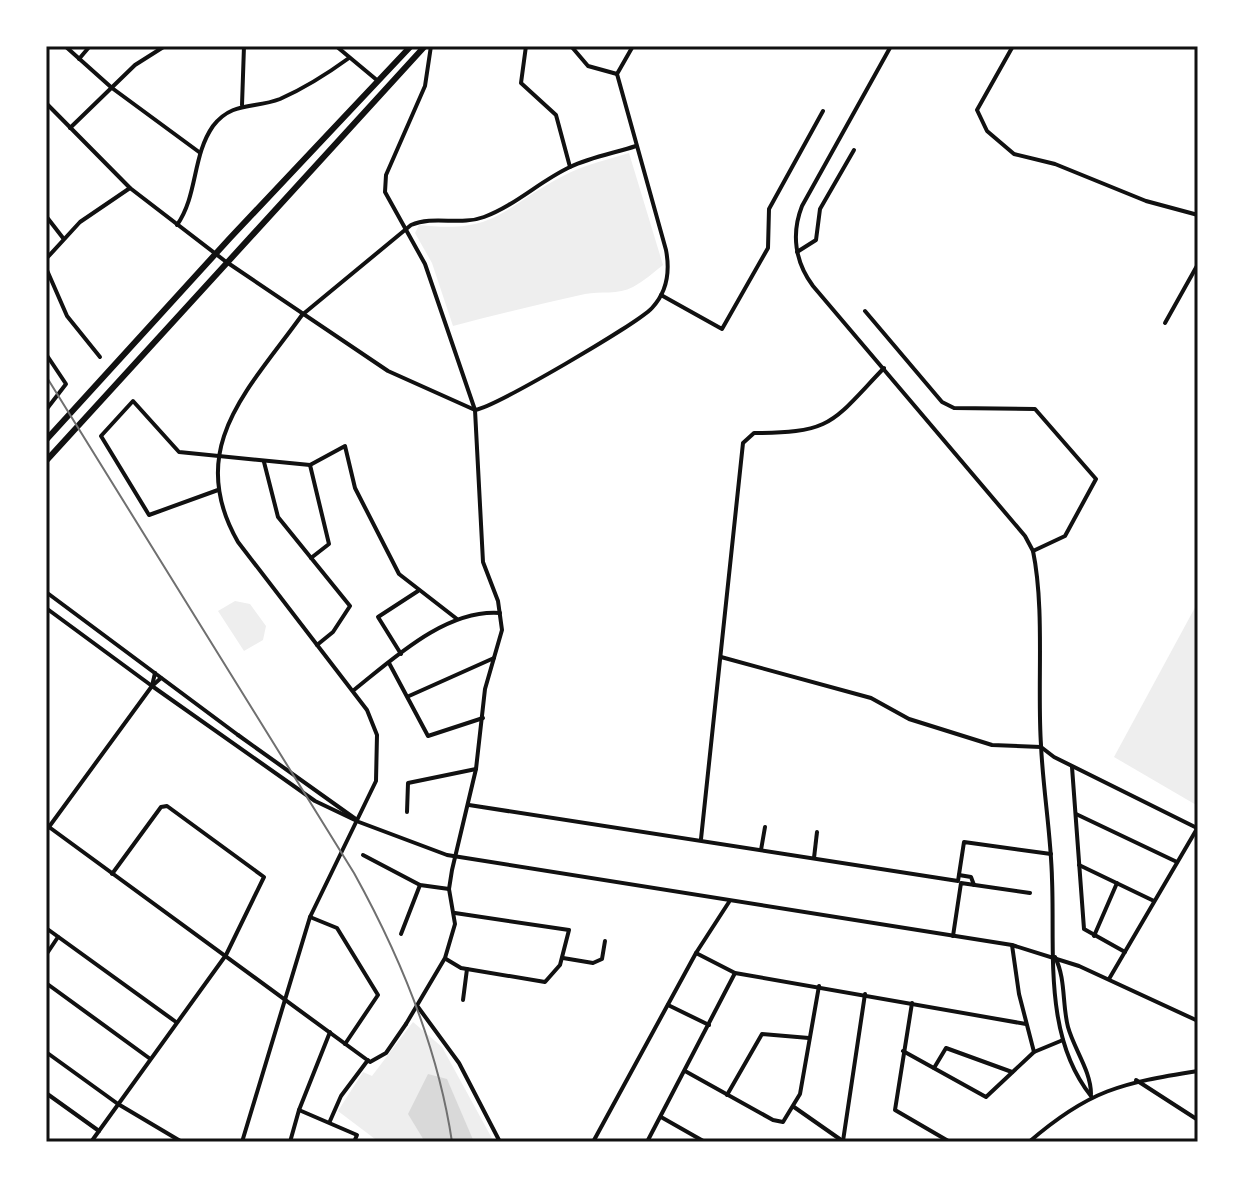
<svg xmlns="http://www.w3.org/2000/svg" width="1244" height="1188" viewBox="0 0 1244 1188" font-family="'Nunito Sans',sans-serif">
	<rect width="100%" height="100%" fill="#fff"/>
	<g fill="#eee">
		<path d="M629 153 663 265C654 272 644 281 633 287 618 295 601 291 585 294 541 304 497 314 453 326L432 263 415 233 419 225C497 234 501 208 563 176 583 165 607 160 629 153Z"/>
		<path d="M235 601 250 604 266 626 263 640 244 651 218 611Z"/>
		<path d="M1198 602V806L1114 757Z"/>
		<path d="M413 1022 442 1047 494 1142H379L338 1111 363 1072 372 1076Z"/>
	</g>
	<path fill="#d9d9d9" d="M428 1074 447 1079 474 1142H425L408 1114Z"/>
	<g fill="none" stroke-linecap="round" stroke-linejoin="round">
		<g stroke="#111" stroke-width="4">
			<path d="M65 46 112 88 199 152"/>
			<path d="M336 46 378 81"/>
			<path d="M526 46 521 83 556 115 570 167"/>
			<path d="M571 46 588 66 617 74"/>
			<path d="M1013 46 977 110 987 131 1014 154 1055 164 1146 201 1198 215"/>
			<path d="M79 59 90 46"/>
			<path d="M242 105 244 46"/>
			<path d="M70 128 135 65 165 46"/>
			<path d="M46 216 63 238"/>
			<path d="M177 225C198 195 192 156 213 126 232 101 254 109 280 99 305 88 327 74 349 58"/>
			<path d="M797 252 816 240 820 209 854 150"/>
			<path d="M46 259 80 222 130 188"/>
			<path d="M46 268 67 316 100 357"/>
			<path d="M661 295 722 329 768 248 769 209 823 111"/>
			<path d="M865 311 942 402 954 408 1035 409 1096 479 1065 536 1033 551"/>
			<path d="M302 315 411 225C434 215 460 226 484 217 516 205 540 181 570 167 591 157 615 153 636 146"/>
			<path d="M1165 323 1198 264"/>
			<path d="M46 354 66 384 46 410"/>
			<path d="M475 410C495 407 637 324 652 308 667 292 670 271 666 250L617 74 633 46"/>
			<path d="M264 462 278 517 350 606 333 632 317 645"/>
			<path d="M310 465 329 544 311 558"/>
			<path d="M218 490 149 515 101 436 133 401 179 452 310 465 345 446 355 488 399 574 457 619"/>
			<path d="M401 654 378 617 418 591"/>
			<path d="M721 657 871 698 909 719 992 745 1041 747 1054 757 1197 828"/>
			<path d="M389 663 428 736 483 718"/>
			<path d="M152 686 315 801 357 821"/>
			<path d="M354 690C394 658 446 609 500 613"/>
			<path d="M409 696 494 658"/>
			<path d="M238 735 357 820"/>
			<path d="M1072 767 1084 929 1125 952"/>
			<path d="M469 805 958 881 964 842 1051 854"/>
			<path d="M407 812 408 783 476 769"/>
			<path d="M1076 814 1177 862"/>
			<path d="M701 839 743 443 754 433C833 433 832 422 884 368"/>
			<path d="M761 850 765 827"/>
			<path d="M363 855 420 885 449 889"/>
			<path d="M814 858 817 832"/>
			<path d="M1079 865 1154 901"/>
			<path d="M959 875 971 877 974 885"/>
			<path d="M310 917 337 928 378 995 345 1044"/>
			<path d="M46 928 176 1022"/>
			<path d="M401 934 420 885"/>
			<path d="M953 936 961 883 1030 893"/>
			<path d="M1094 936 1117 883"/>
			<path d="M1012 945 1019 994 1034 1052"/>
			<path d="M696 953 735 973 1026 1024"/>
			<path d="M46 955 58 937"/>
			<path d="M563 958 593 963 602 959 605 941"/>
			<path d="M446 959 461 968 545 982 560 965 569 930 455 913"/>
			<path d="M1109 979 1198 827"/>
			<path d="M46 983 149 1058"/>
			<path d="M463 1000 467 969"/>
			<path d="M912 1003 895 1110 950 1142"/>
			<path d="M668 1005 709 1025"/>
			<path d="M418 1007 459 1063 500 1142"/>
			<path d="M406 1024 445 958 455 924 449 889 452 870 476 769 485 689 502 630 498 601 483 562 475 410 425 264 385 192 386 175 425 86 431 46"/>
			<path d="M903 1051 986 1097 1034 1052 1063 1040"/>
			<path d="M934 1068 946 1048 1012 1072"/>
			<path d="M685 1071 773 1120 783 1122 800 1094 819 986"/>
			<path d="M1136 1080 1198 1120"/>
			<path d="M46 1093 99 1131"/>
			<path d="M727 1095 762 1034 809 1038"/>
			<path d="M794 1107 844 1142"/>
			<path d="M299 1110 357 1135 354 1142"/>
			<path d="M661 1117 705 1142"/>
			<path d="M330 1121 341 1096 368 1060"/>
			<path d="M843 1141 865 994"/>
			<path d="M91 1142 226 955"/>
			<path d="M290 1142 299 1110 330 1032"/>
			<path d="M593 1142 696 953 729 902"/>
			<path d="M647 1142 735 973"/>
		</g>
		<g stroke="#111" stroke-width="4">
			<path d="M891 46 802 206C791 234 795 262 813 286L1025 536 1033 551C1045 609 1037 685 1041 745 1043 790 1051 834 1052 879 1055 950 1043 1036 1091 1096"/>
			<path d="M46 103 130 188 225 261 388 371 475 410"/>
			<path d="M46 592 238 735"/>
			<path d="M46 608 152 686 161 678"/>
			<path d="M359 822 447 855 1012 945 1079 966 1198 1021"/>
			<path d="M49 827 370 1062 386 1053 406 1024"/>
			<path d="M46 831 152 686 155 673"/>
			<path d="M112 874 161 807 167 806 264 877 226 955"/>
			<path d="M1055 957C1066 979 1062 1004 1068 1027 1074 1049 1091 1071 1091 1094"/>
			<path d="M46 1052 118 1104 182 1142"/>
			<path d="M242 1142 310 917 376 781 377 735 367 710 238 542C184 448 249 389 302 315"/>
			<path d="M1029 1142C1089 1090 1121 1083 1198 1071"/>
		</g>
		<g stroke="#111" stroke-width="6">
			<path d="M46 440 230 238 411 46"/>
			<path d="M46 461 425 46"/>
		</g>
		<path stroke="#707070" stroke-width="2" d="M46 376 354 873C400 956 438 1048 452 1142"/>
	</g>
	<rect width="1244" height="1188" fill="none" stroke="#ffffff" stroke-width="96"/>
	<rect x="48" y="48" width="1148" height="1092" fill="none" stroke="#111" stroke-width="3"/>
</svg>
